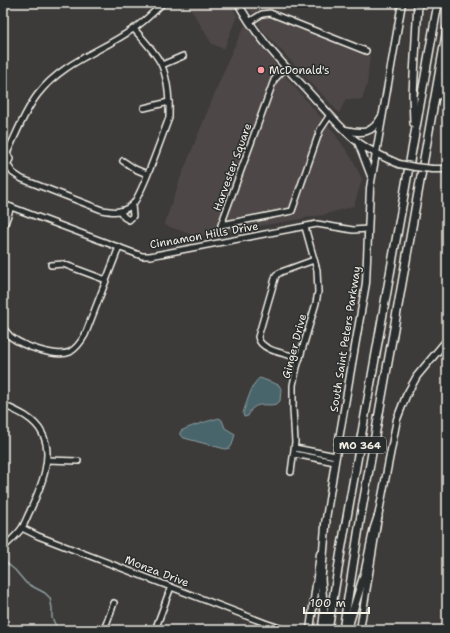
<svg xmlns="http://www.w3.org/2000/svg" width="450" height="633" viewBox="0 0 450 633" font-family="'Shantell Sans',sans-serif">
	<rect width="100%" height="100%" fill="#3d3a3a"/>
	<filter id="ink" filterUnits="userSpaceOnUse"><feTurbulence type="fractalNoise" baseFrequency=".025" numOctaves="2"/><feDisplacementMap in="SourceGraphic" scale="8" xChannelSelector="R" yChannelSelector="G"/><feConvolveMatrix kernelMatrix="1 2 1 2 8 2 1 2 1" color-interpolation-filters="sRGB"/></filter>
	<g filter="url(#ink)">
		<g fill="#4d4646">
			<path d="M187 3H231L237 16 224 49 212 44Z"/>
			<path d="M245 3H273V10L253 14Z"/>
			<path d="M268 16 370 56 367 85 362 100 346 99 339 113 263 31 259 24 262 18Z"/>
			<path d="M245 25 286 77 333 131 353 160 362 179 354 206 323 215 198 237 164 225 180 179 231 53Z"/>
		</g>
		<g fill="#48656c" stroke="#8d9d9e">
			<path d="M260 378 279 385 281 389 280 401C275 409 260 401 253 408 250 410 250 413 248 416L244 417 243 413C246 405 253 380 260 378Z"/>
			<path d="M219 418 222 420 225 428 235 434 232 445 230 448 225 449 184 438 180 435V432C183 428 212 420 219 418Z"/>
		</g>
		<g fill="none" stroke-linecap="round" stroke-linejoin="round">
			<path stroke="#8d9d9e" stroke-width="1.5" d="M3 560 15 570 26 583 45 593 50 598 52 608V618L58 630"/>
			<defs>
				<g id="minor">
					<path d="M249 22 262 14 270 13 366 51"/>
					<path d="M162 65 183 56"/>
					<path d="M286 67 274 80 221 225 292 211 320 130 330 115"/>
					<path d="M144 108 169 102"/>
					<path d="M3 152 7 153 10 159 8 163 3 165"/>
					<path d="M7 153C17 133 24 112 38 94 64 61 101 52 133 29 144 22 154 12 163 3"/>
					<path d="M123 161 135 169 147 174"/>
					<path d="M7 164 13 173 22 179 102 210C113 212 121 213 131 206 141 199 163 133 169 118 170 103 168 80 162 66 158 55 142 38 134 29"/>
					<path d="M3 204 142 256H150L317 224 353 230 368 229"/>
					<path d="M120 211 124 217 129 220 133 216 132 205"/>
					<path d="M3 229 11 207"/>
					<path d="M51 265 63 264 106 280"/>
					<path d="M3 328C6 331 8 334 11 337 23 346 56 358 70 352 77 348 81 342 85 335L119 247"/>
					<path d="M300 358C288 354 260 351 258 337L276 275 281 272 314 260"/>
					<path d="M3 405C17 411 34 418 42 433 55 456 40 489 30 511 27 517 25 523 22 528 17 535 9 542 3 548"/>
					<path d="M295 448 336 456"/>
					<path d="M294 454 335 462"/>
					<path d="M47 460 78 461"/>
					<path d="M291 472 295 442 293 409V385L297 367 316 303 318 292 317 270 305 227"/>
					<path d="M22 528 38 536 265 623 286 630"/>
					<path d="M104 630 114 603"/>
					<path d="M155 630 171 587"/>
				</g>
				<g id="major">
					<path d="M238 3C258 40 288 69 316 100 330 114 342 131 359 143 372 152 385 158 399 164"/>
					<path d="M345 130C363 134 372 134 382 116"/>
					<path d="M358 142 371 176"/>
					<path d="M432 169H447"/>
					<path d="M325 525 335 462 366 283 370 188 402 3"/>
					<path d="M310 630 320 554"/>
					<path d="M360 630 378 517 397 419 406 396 417 376 447 340"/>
				</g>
				<g id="highway">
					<path d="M438 95 447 73"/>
					<path d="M414 123 413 94 418 3"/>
					<path d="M322 630 324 615 321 579 326 521"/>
					<path d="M328 630 341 551 438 3"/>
					<path d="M343 630 361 515 447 29"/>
					<path d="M347 630 365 572 374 529 378 517"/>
				</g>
			</defs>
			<use href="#minor" stroke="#f4f1e8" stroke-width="8"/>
			<use href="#major" stroke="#f4f1e8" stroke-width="9"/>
			<use href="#highway" stroke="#f4f1e8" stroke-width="10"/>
			<use href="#minor" stroke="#2a2d2e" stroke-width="5"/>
			<use href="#major" stroke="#2a2d2e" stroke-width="6"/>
			<use href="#highway" stroke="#2a2d2e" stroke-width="7"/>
			<defs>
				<path id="major-bridge" d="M399 164 415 167 432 169"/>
			</defs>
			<use href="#major-bridge" stroke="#f4f1e8" stroke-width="9" stroke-linecap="butt"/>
			<use href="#major-bridge" stroke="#2a2d2e" stroke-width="6"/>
		</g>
	</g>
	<circle fill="#ff9aa2" stroke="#2a2d2e" stroke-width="1.5" cx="261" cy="70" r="4"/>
	<g text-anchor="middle" stroke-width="3" stroke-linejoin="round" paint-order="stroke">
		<rect fill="#2a2d2e" stroke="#b7b6b0" stroke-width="1" x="334" y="437" width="52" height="16" rx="3"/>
		<g font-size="10" font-weight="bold" fill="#f4f1e8">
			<text x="360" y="449">MO 364</text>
		</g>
		<g font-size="11" fill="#f4f1e8" stroke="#2a2d2e" text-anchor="start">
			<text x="269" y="74">McDonald's</text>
		</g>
		<g font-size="11" fill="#f4f1e8" stroke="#2a2d2e">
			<text transform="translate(232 167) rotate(-70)" y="4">Harvester Square</text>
			<text transform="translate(204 235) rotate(-10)" y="4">Cinnamon Hills Drive</text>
			<text transform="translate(345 339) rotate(-81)" y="4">South Saint Peters Parkway</text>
			<text transform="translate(294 346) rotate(-75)" y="4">Ginger Drive</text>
			<text transform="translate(157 571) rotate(21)" y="4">Monza Drive</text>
		</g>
	</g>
	<rect width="450" height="633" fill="none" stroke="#2a2d2e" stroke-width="16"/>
	<rect x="8" y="8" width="434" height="617" fill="none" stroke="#f4f1e8" stroke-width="1.5" filter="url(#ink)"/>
	<path d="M304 607v6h65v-6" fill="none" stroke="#f4f1e8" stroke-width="2"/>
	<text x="310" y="607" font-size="12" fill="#f4f1e8" stroke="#2a2d2e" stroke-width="3" paint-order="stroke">100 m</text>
</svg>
